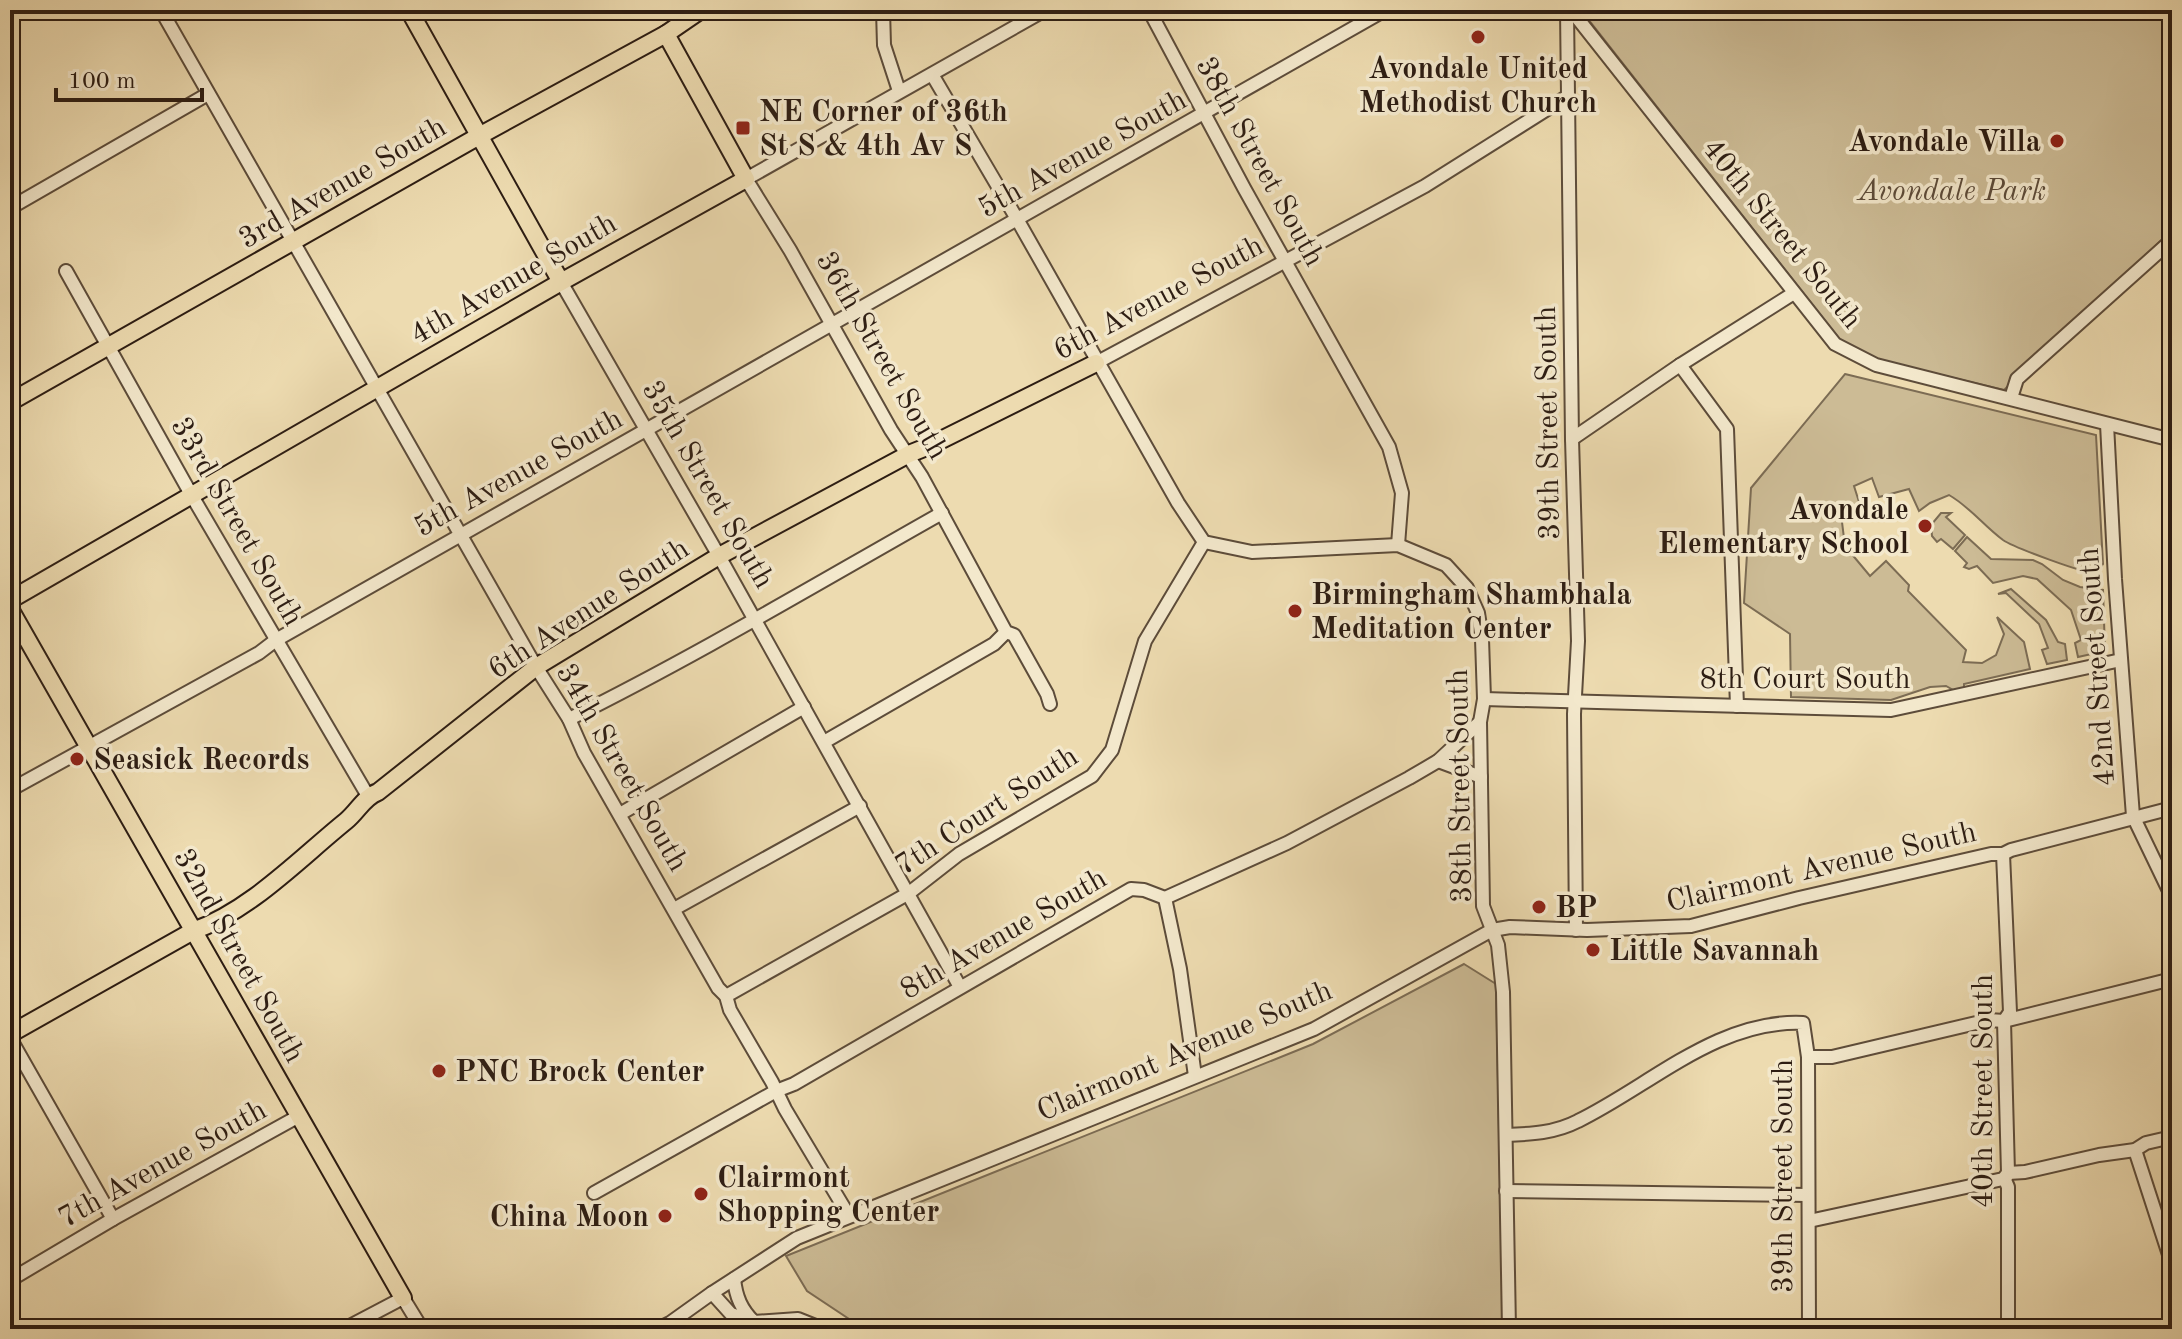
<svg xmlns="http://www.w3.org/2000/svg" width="2182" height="1339" viewBox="0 0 2182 1339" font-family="'Old Standard TT',serif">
	<rect width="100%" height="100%" fill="#eddbb0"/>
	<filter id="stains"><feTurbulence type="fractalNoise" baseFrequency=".0025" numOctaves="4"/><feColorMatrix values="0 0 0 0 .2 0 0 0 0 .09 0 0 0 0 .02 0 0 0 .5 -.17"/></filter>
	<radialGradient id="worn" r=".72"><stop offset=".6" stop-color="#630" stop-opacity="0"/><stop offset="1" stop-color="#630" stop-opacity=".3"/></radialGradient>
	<g fill="#ccbb95" stroke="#7c6c54" stroke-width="2">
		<path d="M1581 10H2172V230L2004 390 1874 359 1841 341Z"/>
		<path d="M1845 374 2096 435 2103 564 2097 573C2087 575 2013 547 2003 540 1984 526 1970 507 1949 495L1930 503 1919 511 1909 489 1879 497 1872 478 1854 486 1861 508 1851 511 1842 522 1845 546 1870 576 1886 561 1909 585 1908 591 1966 650 1963 662 1982 663 1996 655 2004 634 1997 617 2024 642 2030 669 1964 684V690L1955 691 1946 686 1930 687 1891 700 1791 697 1790 634 1744 603 1751 488Z"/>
		<path d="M1941 513H1951L1946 517 1965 535 1953 549 1941 539 1937 542 1932 536 1931 525Z"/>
		<path d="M1967 537 1991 559 2033 560 2042 564 2063 580 2080 587 2103 590 2105 651 2078 657 2075 643 2081 640 2071 610 2037 579 2023 576 1993 583 1977 566 1969 569 1964 567 1967 563 1955 551Z"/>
		<path d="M2011 589 2046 620 2058 642 2065 644 2067 660 2047 664 2042 650 2048 648 2039 624 2006 593 1998 594Z"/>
		<path d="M1464 964 1496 984 1503 1329H857L849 1319 807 1291 786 1256 1313 1044Z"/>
	</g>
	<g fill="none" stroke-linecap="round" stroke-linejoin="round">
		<defs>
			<g id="minor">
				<path d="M161 10 536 667 569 719 584 753 718 988 726 996 730 1010 772 1082 785 1109 849 1216"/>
				<path d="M883 10 884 45 899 91"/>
				<path d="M1045 10 746 179 790 250 891 430 922 477 1006 632 1014 635 1047 694 1050 704"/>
				<path d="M1149 10 1244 188 1389 447 1402 493 1398 545"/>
				<path d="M1567 10 1572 439 1578 641 1574 714 1576 930"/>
				<path d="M1571 10 1835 344 1876 365 2172 440"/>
				<path d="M933 76 1017 219 1178 503 1204 542 1252 552 1398 545 1446 565 1467 588 1478 613 1482 639 1484 699 1480 722 1483 906 1498 945 1503 992 1509 1329"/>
				<path d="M10 208 208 94"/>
				<path d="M66 271 192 496 368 796"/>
				<path d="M561 282 719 556 960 987"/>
				<path d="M1096 363 1425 186 1568 96"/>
				<path d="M1680 365 1727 429 1737 706"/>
				<path d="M2011 398 2017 379 2172 240"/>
				<path d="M2107 424 2115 579 2133 816 2172 897"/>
				<path d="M1572 439 1680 365 1794 293"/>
				<path d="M1484 699 1891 710 2121 660"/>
				<path d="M569 719C696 656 818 583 942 513"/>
				<path d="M824 742 994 644 1006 632"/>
				<path d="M1438 761 1481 777"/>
				<path d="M10 790 259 653 276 640 1385 10"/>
				<path d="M620 814 804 707"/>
				<path d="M2003 854 2010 1012 2004 1021 2008 1173 2005 1180 2008 1187V1329"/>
				<path d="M1165 898 1180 969 1195 1076"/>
				<path d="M674 909 860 806"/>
				<path d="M726 996 909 893 959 854 1092 776 1112 750 1145 641 1204 542"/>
				<path d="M10 1038 113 1219"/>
				<path d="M1808 1057H1832L1989 1020 2004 1021 2172 979"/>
				<path d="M1506 1135C1531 1134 1555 1133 1578 1121 1650 1086 1718 1019 1803 1023L1808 1057 1809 1329"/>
				<path d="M2135 1150 2172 1264"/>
				<path d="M1506 1191 1807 1195"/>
				<path d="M594 1193 776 1091 794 1084 1131 889 1144 890 1165 898 1287 843 1409 778 1438 761 1480 722"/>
				<path d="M1809 1221 2003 1179 2008 1173 2025 1172 2099 1155 2135 1150 2146 1143 2172 1137"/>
				<path d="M734 1279C736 1297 741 1309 754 1322L798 1319 823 1329"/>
				<path d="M10 1280 113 1219 299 1116"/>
				<path d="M712 1293 731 1314 751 1321"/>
				<path d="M344 1329 403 1298 422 1329"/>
				<path d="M658 1329 670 1323 712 1293 797 1238 1314 1029 1492 930 1510 927 1587 930 1691 926 1799 898 1991 854H2003L2011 850 2172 808"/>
			</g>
			<g id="major">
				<path d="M409 10 561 282"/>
				<path d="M10 402 479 136 666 34 701 10"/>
				<path d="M10 600 561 282 746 179 666 34"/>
				<path d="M10 609 403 1298"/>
				<path d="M10 1034 193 931C251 910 299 859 346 821 358 811 364 797 378 792L536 667 719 556 909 454 929 446 1096 363"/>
			</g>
		</defs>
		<use href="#minor" stroke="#5d4c3a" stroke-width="16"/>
		<use href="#major" stroke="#2d1d13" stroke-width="20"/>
		<use href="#minor" stroke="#f3e8cc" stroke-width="12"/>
		<use href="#major" stroke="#eddbb0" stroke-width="16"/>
	</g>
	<g fill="#8f2418" stroke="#f3e8cc" stroke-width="3">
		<circle cx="1478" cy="37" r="8"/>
		<rect x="735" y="120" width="16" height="16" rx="4"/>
		<circle cx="2057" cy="141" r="8"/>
		<circle cx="1925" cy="526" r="8"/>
		<circle cx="1295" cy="611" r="8"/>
		<circle cx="77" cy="759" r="8"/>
		<circle cx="1539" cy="907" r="8"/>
		<circle cx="1593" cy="950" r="8"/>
		<circle cx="439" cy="1071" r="8"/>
		<circle cx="701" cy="1194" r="8"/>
		<circle cx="665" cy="1216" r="8"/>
	</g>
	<g text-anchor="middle" stroke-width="7" stroke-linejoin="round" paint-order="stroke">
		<g font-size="30" font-weight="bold" fill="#2d1d13" stroke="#f3e8cc" text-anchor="start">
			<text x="1478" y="78" text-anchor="middle">Avondale United<tspan x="1478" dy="34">Methodist Church</tspan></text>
			<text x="759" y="121">NE Corner of 36th<tspan x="759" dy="34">St S &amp; 4th Av S</tspan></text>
			<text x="2041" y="151" text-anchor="end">Avondale Villa</text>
			<text x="1909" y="519" text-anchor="end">Avondale<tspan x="1909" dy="34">Elementary School</tspan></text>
			<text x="1311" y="604">Birmingham Shambhala<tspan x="1311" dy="34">Meditation Center</tspan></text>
			<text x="93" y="769">Seasick Records</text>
			<text x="1555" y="917">BP</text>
			<text x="1609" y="960">Little Savannah</text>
			<text x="455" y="1081">PNC Brock Center</text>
			<text x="717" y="1187">Clairmont<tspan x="717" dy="34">Shopping Center</tspan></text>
			<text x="649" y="1226" text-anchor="end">China Moon</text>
		</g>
		<g font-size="30" fill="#2d1d13" stroke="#f3e8cc">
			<text transform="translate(1082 153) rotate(-29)" y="10">5th Avenue South</text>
			<text transform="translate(1261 161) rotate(61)" y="10">38th Street South</text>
			<text transform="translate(342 182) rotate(-30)" y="10">3rd Avenue South</text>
			<text transform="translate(1783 233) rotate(51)" y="10">40th Street South</text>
			<text transform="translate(513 278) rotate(-30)" y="10">4th Avenue South</text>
			<text transform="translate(1158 297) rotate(-28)" y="10">6th Avenue South</text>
			<text transform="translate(883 355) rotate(60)" y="10">36th Street South</text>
			<text transform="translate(1547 423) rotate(-91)" y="10">39th Street South</text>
			<text transform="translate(518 472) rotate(-29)" y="10">5th Avenue South</text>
			<text transform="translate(709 484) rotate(60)" y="10">35th Street South</text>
			<text transform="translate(238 521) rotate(60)" y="10">33rd Street South</text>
			<text transform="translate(588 608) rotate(-33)" y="10">6th Avenue South</text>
			<text transform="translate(2096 667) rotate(-94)" y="10">42nd Street South</text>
			<text x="1805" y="688">8th Court South</text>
			<text transform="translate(623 767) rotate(60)" y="10">34th Street South</text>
			<text transform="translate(1459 786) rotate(-91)" y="10">38th Street South</text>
			<text transform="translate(986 810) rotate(-33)" y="10">7th Court South</text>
			<text transform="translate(1821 866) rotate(-13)" y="10">Clairmont Avenue South</text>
			<text transform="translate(1003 933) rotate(-30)" y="10">8th Avenue South</text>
			<text transform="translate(240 955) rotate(61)" y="10">32nd Street South</text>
			<text transform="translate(1184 1050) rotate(-23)" y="10">Clairmont Avenue South</text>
			<text transform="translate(1982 1091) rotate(-90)" y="10">40th Street South</text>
			<text transform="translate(162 1163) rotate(-29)" y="10">7th Avenue South</text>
			<text transform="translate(1782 1176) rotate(-90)" y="10">39th Street South</text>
		</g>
		<g font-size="30" font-style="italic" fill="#5d4c3a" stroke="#f3e8cc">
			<text x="1952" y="200">Avondale Park</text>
		</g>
	</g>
	<rect width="2182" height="1339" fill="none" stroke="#eddbb0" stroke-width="40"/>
	<rect x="12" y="12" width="2158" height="1315" fill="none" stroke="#2d1d13" stroke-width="4"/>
	<rect x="20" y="20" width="2142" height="1299" fill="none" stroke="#2d1d13" stroke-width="2"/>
	<path d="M56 88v12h146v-12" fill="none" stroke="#2d1d13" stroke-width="4"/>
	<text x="68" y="88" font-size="24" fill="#2d1d13" stroke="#f3e8cc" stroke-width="6" paint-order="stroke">100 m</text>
	<rect width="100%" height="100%" filter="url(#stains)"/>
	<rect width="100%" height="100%" fill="url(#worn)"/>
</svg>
